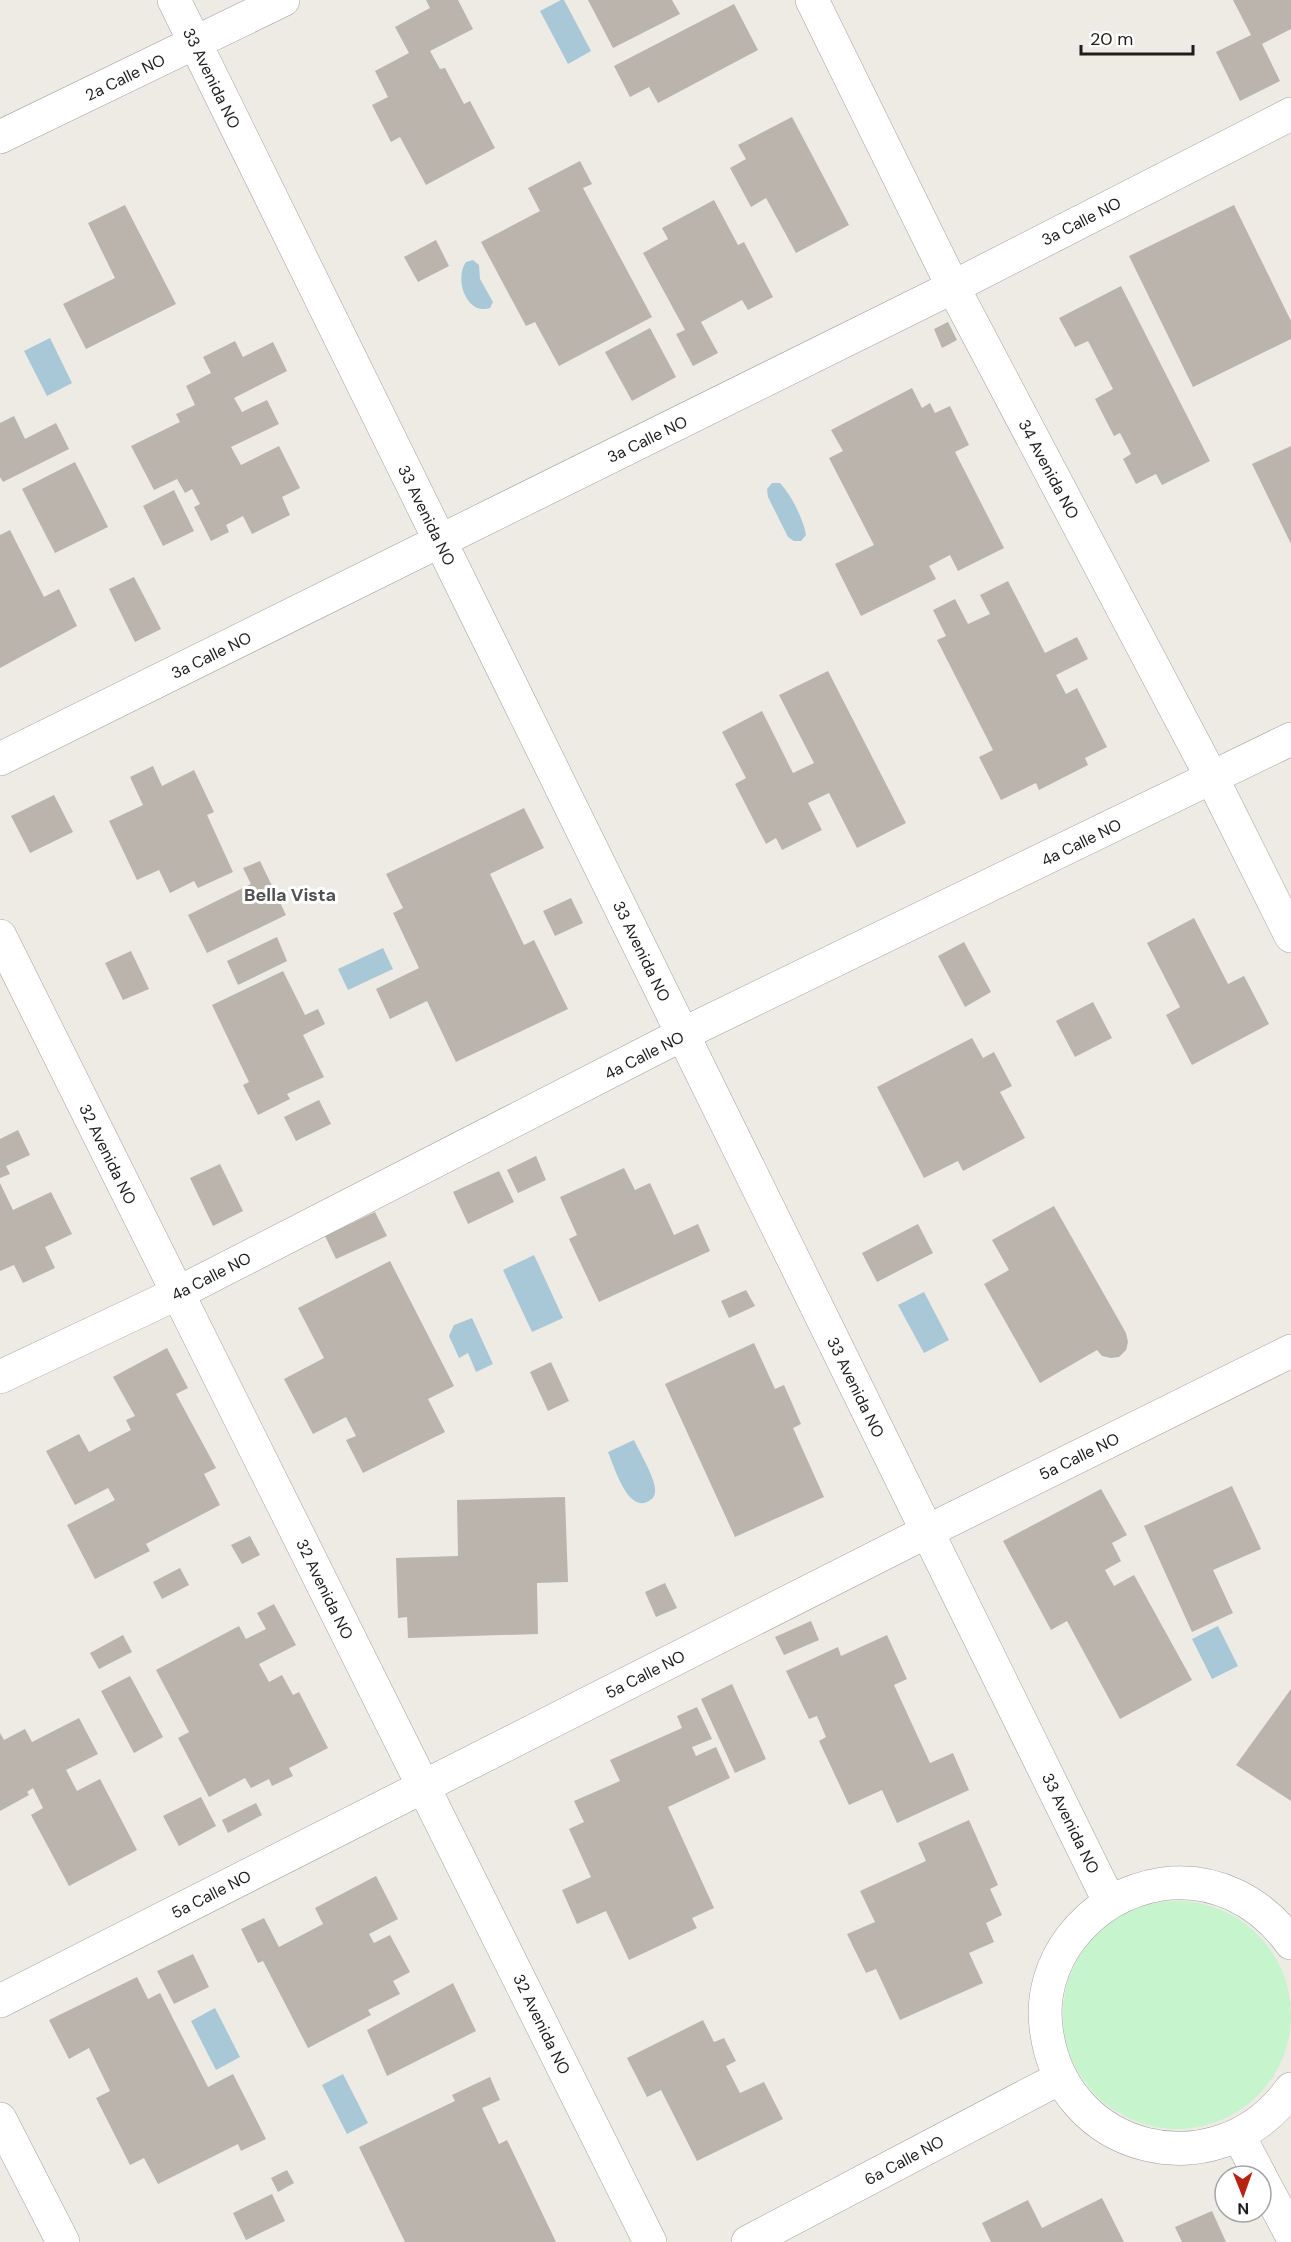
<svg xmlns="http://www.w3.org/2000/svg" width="1291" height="2242" viewBox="0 0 1291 2242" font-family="'DM Sans',sans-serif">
	<rect width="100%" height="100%" fill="#edebe4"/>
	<circle fill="#c5f4cd" cx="1177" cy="2015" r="114"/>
	<g fill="#a8c8d7">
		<path d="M561 0H564L591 51 568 64 540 11Z"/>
		<path d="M473 260 479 265 480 279 493 302 490 308C466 316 454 278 466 262Z"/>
		<path d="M50 338 72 383 47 396 24 351Z"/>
		<path d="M772 483H780C791 495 803 518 806 535L801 541H794L788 537 768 497 767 489Z"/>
		<path d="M383 948 393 969 348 990 338 969Z"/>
		<path d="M534 1255 563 1318 532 1332 503 1270Z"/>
		<path d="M924 1292 949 1340 924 1353 898 1305Z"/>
		<path d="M472 1318 493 1364 476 1372 468 1353 459 1358 449 1336 454 1325Z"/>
		<path d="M634 1440C639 1451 657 1481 655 1492 655 1497 651 1500 647 1502 627 1511 614 1466 608 1452Z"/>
		<path d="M1218 1626 1238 1666 1212 1679 1192 1639Z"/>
		<path d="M215 2008 240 2057 216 2070 191 2021Z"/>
		<path d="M343 2074 368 2123 347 2134 322 2085Z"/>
	</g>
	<g fill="#bab4ad">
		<path d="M426 0H458L473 29 430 51 440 69 445 68 464 104 470 101 495 148 426 185 400 137 391 142 372 105 388 97 375 71 409 53 395 27 430 8Z"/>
		<path d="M588 0H672L680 14 613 48Z"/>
		<path d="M1233 0H1291V29L1262 44 1280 81 1240 101 1216 52 1251 35Z"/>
		<path d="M734 4 758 50 658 103 649 87 630 97 614 66Z"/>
		<path d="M792 117 849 225 796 253 766 198 751 207 730 168 746 159 738 145Z"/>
		<path d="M580 161 592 184 583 188 652 317 559 366 535 322 526 326 481 242 540 211 528 188Z"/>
		<path d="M714 200 738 245 744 242 773 297 748 310 742 300 701 322 718 353 693 366 676 334 685 330 643 253 668 239 662 228Z"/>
		<path d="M125 205 176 304 86 349 63 304 115 278 88 223Z"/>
		<path d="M1234 205 1291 321V339L1193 387 1129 256Z"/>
		<path d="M436 240 449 266 418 282 404 257Z"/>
		<path d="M1121 286 1210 461 1162 485 1156 474 1136 484 1123 459 1131 454 1120 433 1114 436 1095 399 1113 389 1088 341 1075 347 1059 318Z"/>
		<path d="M948 322 957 340 942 348 934 329Z"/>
		<path d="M650 328 676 377 632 401 605 352Z"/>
		<path d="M235 341 243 357 273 342 287 371 234 398 242 412 267 400 279 424 231 447 241 465 279 446 300 488 282 497 290 515 252 534 243 516 226 525 229 532 211 541 194 507 200 504 192 489 185 493 177 479 154 490 131 446 180 422 176 414 195 405 186 386 211 373 203 357Z"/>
		<path d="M912 388 922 408 930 403 935 413 950 406 969 445 955 452 1004 548 958 571 950 555 929 566 936 579 861 616 835 564 874 545 829 458 843 451 831 430Z"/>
		<path d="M14 416 25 439 56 423 69 449 3 482 0 477V423Z"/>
		<path d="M1291 446V544L1252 464Z"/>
		<path d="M75 462 108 527 55 553 22 489Z"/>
		<path d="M174 490 194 531 163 546 143 506Z"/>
		<path d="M10 530 44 597 59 589 77 626 0 668V535Z"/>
		<path d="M134 577 161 629 135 642 109 589Z"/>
		<path d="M1008 581 1045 653 1077 637 1088 659 1056 675 1066 694 1077 688 1107 747 1085 758 1088 765 1039 790 1036 783 1001 800 979 757 993 750 937 640 946 636 933 610 955 599 968 624 990 614 980 595Z"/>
		<path d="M828 671 906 823 857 848 829 793 808 803 822 830 782 850 776 838 766 844 735 784 746 778 722 732 762 711 793 773 814 763 779 695Z"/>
		<path d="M153 766 162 786 194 770 214 812 207 815 233 872 198 888 194 881 170 893 159 870 137 880 109 821 143 805 130 777Z"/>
		<path d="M54 795 73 832 30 853 11 816Z"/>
		<path d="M524 808 544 848 490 874 524 945 534 940 568 1009 456 1062 427 1001 390 1019 376 989 419 968 393 913 403 908 386 874Z"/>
		<path d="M260 861 286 915 207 953 188 915 251 884 243 868Z"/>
		<path d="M571 898 583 923 555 936 543 911Z"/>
		<path d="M1194 918 1228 984 1244 976 1269 1024 1192 1065 1166 1015 1180 1007 1147 943Z"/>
		<path d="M277 937 287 961 238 985 227 961Z"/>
		<path d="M964 942 991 992 965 1007 938 956Z"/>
		<path d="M131 951 149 989 123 1000 105 963Z"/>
		<path d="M283 971 305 1015 318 1009 325 1024 303 1035 324 1077 287 1094 290 1099 258 1115 243 1085 249 1082 212 1005Z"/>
		<path d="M1093 1002 1112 1038 1075 1057 1056 1021Z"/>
		<path d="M972 1038 983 1058 994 1052 1012 1086 1000 1092 1025 1138 963 1171 958 1161 924 1178 877 1087Z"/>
		<path d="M319 1100 331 1124 296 1141 284 1117Z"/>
		<path d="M18 1130 30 1155 6 1166 10 1174 0 1178V1139Z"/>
		<path d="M536 1156 546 1180 518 1193 507 1170Z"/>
		<path d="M220 1164 243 1211 213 1226 190 1178Z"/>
		<path d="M624 1168 635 1190 650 1183 674 1235 698 1224 710 1251 599 1302 569 1239 577 1235 560 1197Z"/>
		<path d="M499 1171 514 1202 468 1224 453 1192Z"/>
		<path d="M0 1183 13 1210 51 1192 72 1234 45 1247 55 1268 23 1283 14 1265 0 1271Z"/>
		<path d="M1054 1206 1126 1333 1128 1342 1126 1350 1119 1357 1111 1358 1102 1356 1097 1350 1040 1383 984 1284 1009 1270 992 1240Z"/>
		<path d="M375 1212 387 1236 336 1259 325 1236Z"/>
		<path d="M918 1224 933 1253 877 1282 862 1253Z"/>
		<path d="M390 1261 454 1386 428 1399 445 1432 363 1473 346 1440 356 1436 346 1417 313 1434 284 1379 324 1358 298 1308Z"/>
		<path d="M746 1290 755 1306 729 1318 721 1301Z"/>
		<path d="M754 1343 775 1389 784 1385 801 1424 793 1428 824 1497 735 1537 665 1384Z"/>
		<path d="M167 1348 188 1388 176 1394 216 1468 204 1474 220 1505 146 1544 150 1551 95 1579 67 1525 115 1500 108 1488 75 1505 46 1451 79 1434 89 1452 131 1430 126 1420 135 1416 113 1377Z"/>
		<path d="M551 1362 569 1401 548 1411 530 1372Z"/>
		<path d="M1232 1486 1261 1549 1213 1570 1233 1613 1192 1632 1144 1526Z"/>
		<path d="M1101 1489 1127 1535 1112 1543 1121 1561 1105 1570 1114 1586 1134 1575 1192 1680 1120 1719 1067 1621 1051 1630 1003 1541Z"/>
		<path d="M565 1497 568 1582 537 1583 538 1634 408 1638 407 1617 398 1618 396 1558 458 1556 457 1500Z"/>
		<path d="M250 1536 260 1555 242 1564 231 1545Z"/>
		<path d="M180 1568 189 1585 162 1599 153 1582Z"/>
		<path d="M665 1583 677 1608 656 1617 645 1592Z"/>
		<path d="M274 1604 296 1645 259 1664 269 1682 282 1675 293 1695 299 1692 328 1748 289 1768 293 1776 272 1786 269 1779 251 1788 245 1778 209 1797 178 1738 189 1732 156 1670 239 1626 246 1639 266 1629 257 1613Z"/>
		<path d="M811 1621 819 1640 784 1655 775 1637Z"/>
		<path d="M123 1635 132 1652 99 1669 90 1653Z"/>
		<path d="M887 1635 907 1679 894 1685 930 1763 953 1753 969 1790 897 1823 882 1790 849 1805 819 1741 826 1737 817 1716 809 1719 786 1671 838 1647 841 1656Z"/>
		<path d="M130 1676 163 1737 134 1753 101 1691Z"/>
		<path d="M732 1684 766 1759 735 1773 701 1699Z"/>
		<path d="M1291 1689V1801L1236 1765Z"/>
		<path d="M697 1707 712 1739 692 1747 696 1756 716 1747 730 1778 668 1807 714 1908 692 1918 697 1928 629 1960 606 1911 577 1924 562 1890 591 1877 569 1829 584 1822 574 1801 620 1781 610 1760 682 1728 677 1716Z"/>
		<path d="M79 1718 98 1754 66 1770 77 1791 100 1779 137 1850 69 1886 31 1815 43 1808 33 1788 27 1792 29 1795 0 1811V1733L4 1740 25 1729 32 1742Z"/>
		<path d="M201 1797 216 1826 179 1846 163 1816Z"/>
		<path d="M256 1803 262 1815 228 1833 222 1820Z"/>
		<path d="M969 1820 998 1885 990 1889 1002 1915 986 1923 994 1942 969 1953 983 1983 900 2020 876 1969 866 1973 847 1934 875 1922 860 1891 926 1861 918 1843Z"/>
		<path d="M376 1876 398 1919 369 1934 374 1943 390 1935 410 1972 393 1981 400 1994 368 2010 371 2015 308 2048 263 1961 258 1963 241 1929 264 1918 279 1947 323 1924 315 1908Z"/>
		<path d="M193 1954 209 1987 174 2004 157 1971Z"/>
		<path d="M137 1977 148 1999 160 1993 208 2087 233 2074 266 2139 241 2151 238 2144 158 2184 144 2158 130 2165 96 2098 110 2091 89 2048 69 2059 49 2020Z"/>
		<path d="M453 1983 476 2031 387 2076 367 2030Z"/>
		<path d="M703 2020 714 2042 724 2038 736 2061 726 2066 740 2093 764 2082 783 2119 697 2161 661 2090 647 2097 627 2058Z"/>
		<path d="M490 2077 500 2100 482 2108 499 2144 507 2140 556 2242H405L359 2147 455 2101 452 2095Z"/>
		<path d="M287 2170 294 2183 278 2192 271 2178Z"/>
		<path d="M272 2194 285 2221 246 2240 233 2213Z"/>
		<path d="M1102 2198 1124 2242H991L982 2223 1028 2200 1042 2228Z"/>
		<path d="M1212 2211 1226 2242H1182L1175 2227Z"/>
	</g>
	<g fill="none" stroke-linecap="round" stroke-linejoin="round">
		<defs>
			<g id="minor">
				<path d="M812 0 953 287 1212 778 1291 936"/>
				<path d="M0 137 283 0"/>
				<path d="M440 541 953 287 1291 114"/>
				<path d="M0 936 650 2242"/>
				<path d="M0 1377 178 1293 683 1034 1291 739"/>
				<path d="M0 2001 928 1531 1291 1351"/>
				<path d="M0 2119 63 2242"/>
				<path d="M1239 2136 1260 2176"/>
				<path d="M1261 2178 1291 2234"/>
			</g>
			<g id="tertiary">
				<path d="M174 0 1109 1901"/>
				<path d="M0 759 440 541"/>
				<path d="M1291 1943C1261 1901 1214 1877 1162 1884 1125 1890 1094 1908 1071 1938 1052 1963 1042 1995 1046 2027 1060 2154 1217 2192 1291 2089"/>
				<path d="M748 2242 1060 2078"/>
			</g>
		</defs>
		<use href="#minor" stroke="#a1a1a1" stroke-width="34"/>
		<use href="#tertiary" stroke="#a1a1a1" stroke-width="34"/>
		<use href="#minor" stroke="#fff" stroke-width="33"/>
		<use href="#tertiary" stroke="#fff" stroke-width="33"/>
	</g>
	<g text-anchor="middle" stroke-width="6" stroke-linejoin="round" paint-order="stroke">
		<g font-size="16" fill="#1d1d1d" stroke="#fff">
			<text transform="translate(125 77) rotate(-26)" y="6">2a Calle NO</text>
			<text transform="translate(212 78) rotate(64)" y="6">33 Avenida NO</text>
			<text transform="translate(1081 221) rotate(-27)" y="6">3a Calle NO</text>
			<text transform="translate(647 439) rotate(-26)" y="6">3a Calle NO</text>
			<text transform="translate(1049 469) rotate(62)" y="6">34 Avenida NO</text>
			<text transform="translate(427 515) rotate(64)" y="6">33 Avenida NO</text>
			<text transform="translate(211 655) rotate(-26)" y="6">3a Calle NO</text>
			<text transform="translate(1081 842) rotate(-26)" y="6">4a Calle NO</text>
			<text transform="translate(642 951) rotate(64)" y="6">33 Avenida NO</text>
			<text transform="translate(644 1055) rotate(-27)" y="6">4a Calle NO</text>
			<text transform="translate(108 1154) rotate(64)" y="6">32 Avenida NO</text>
			<text transform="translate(211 1276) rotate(-27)" y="6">4a Calle NO</text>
			<text transform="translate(856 1387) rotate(64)" y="6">33 Avenida NO</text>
			<text transform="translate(1079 1456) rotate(-26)" y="6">5a Calle NO</text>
			<text transform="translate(325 1589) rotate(64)" y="6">32 Avenida NO</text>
			<text transform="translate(645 1674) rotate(-27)" y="6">5a Calle NO</text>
			<text transform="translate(1071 1823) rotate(64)" y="6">33 Avenida NO</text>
			<text transform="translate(211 1894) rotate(-27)" y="6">5a Calle NO</text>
			<text transform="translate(542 2024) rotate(64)" y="6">32 Avenida NO</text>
			<text transform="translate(904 2160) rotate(-28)" y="6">6a Calle NO</text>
		</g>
		<g font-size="18" font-weight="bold" fill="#505050" stroke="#fff">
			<text x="290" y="901">Bella Vista</text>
		</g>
	</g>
	<g transform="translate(1243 2194) rotate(179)"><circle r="28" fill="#ffffff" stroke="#a5a5a5" stroke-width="1.5"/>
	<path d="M0-4.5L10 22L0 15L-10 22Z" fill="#b72313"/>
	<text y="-9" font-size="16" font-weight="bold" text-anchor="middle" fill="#1d1d1d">N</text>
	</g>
	<path d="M1081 45v9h112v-9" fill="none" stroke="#1d1d1d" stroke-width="3"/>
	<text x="1090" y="45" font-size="18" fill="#1d1d1d" stroke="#ffffff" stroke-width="4.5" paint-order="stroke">20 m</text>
</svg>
